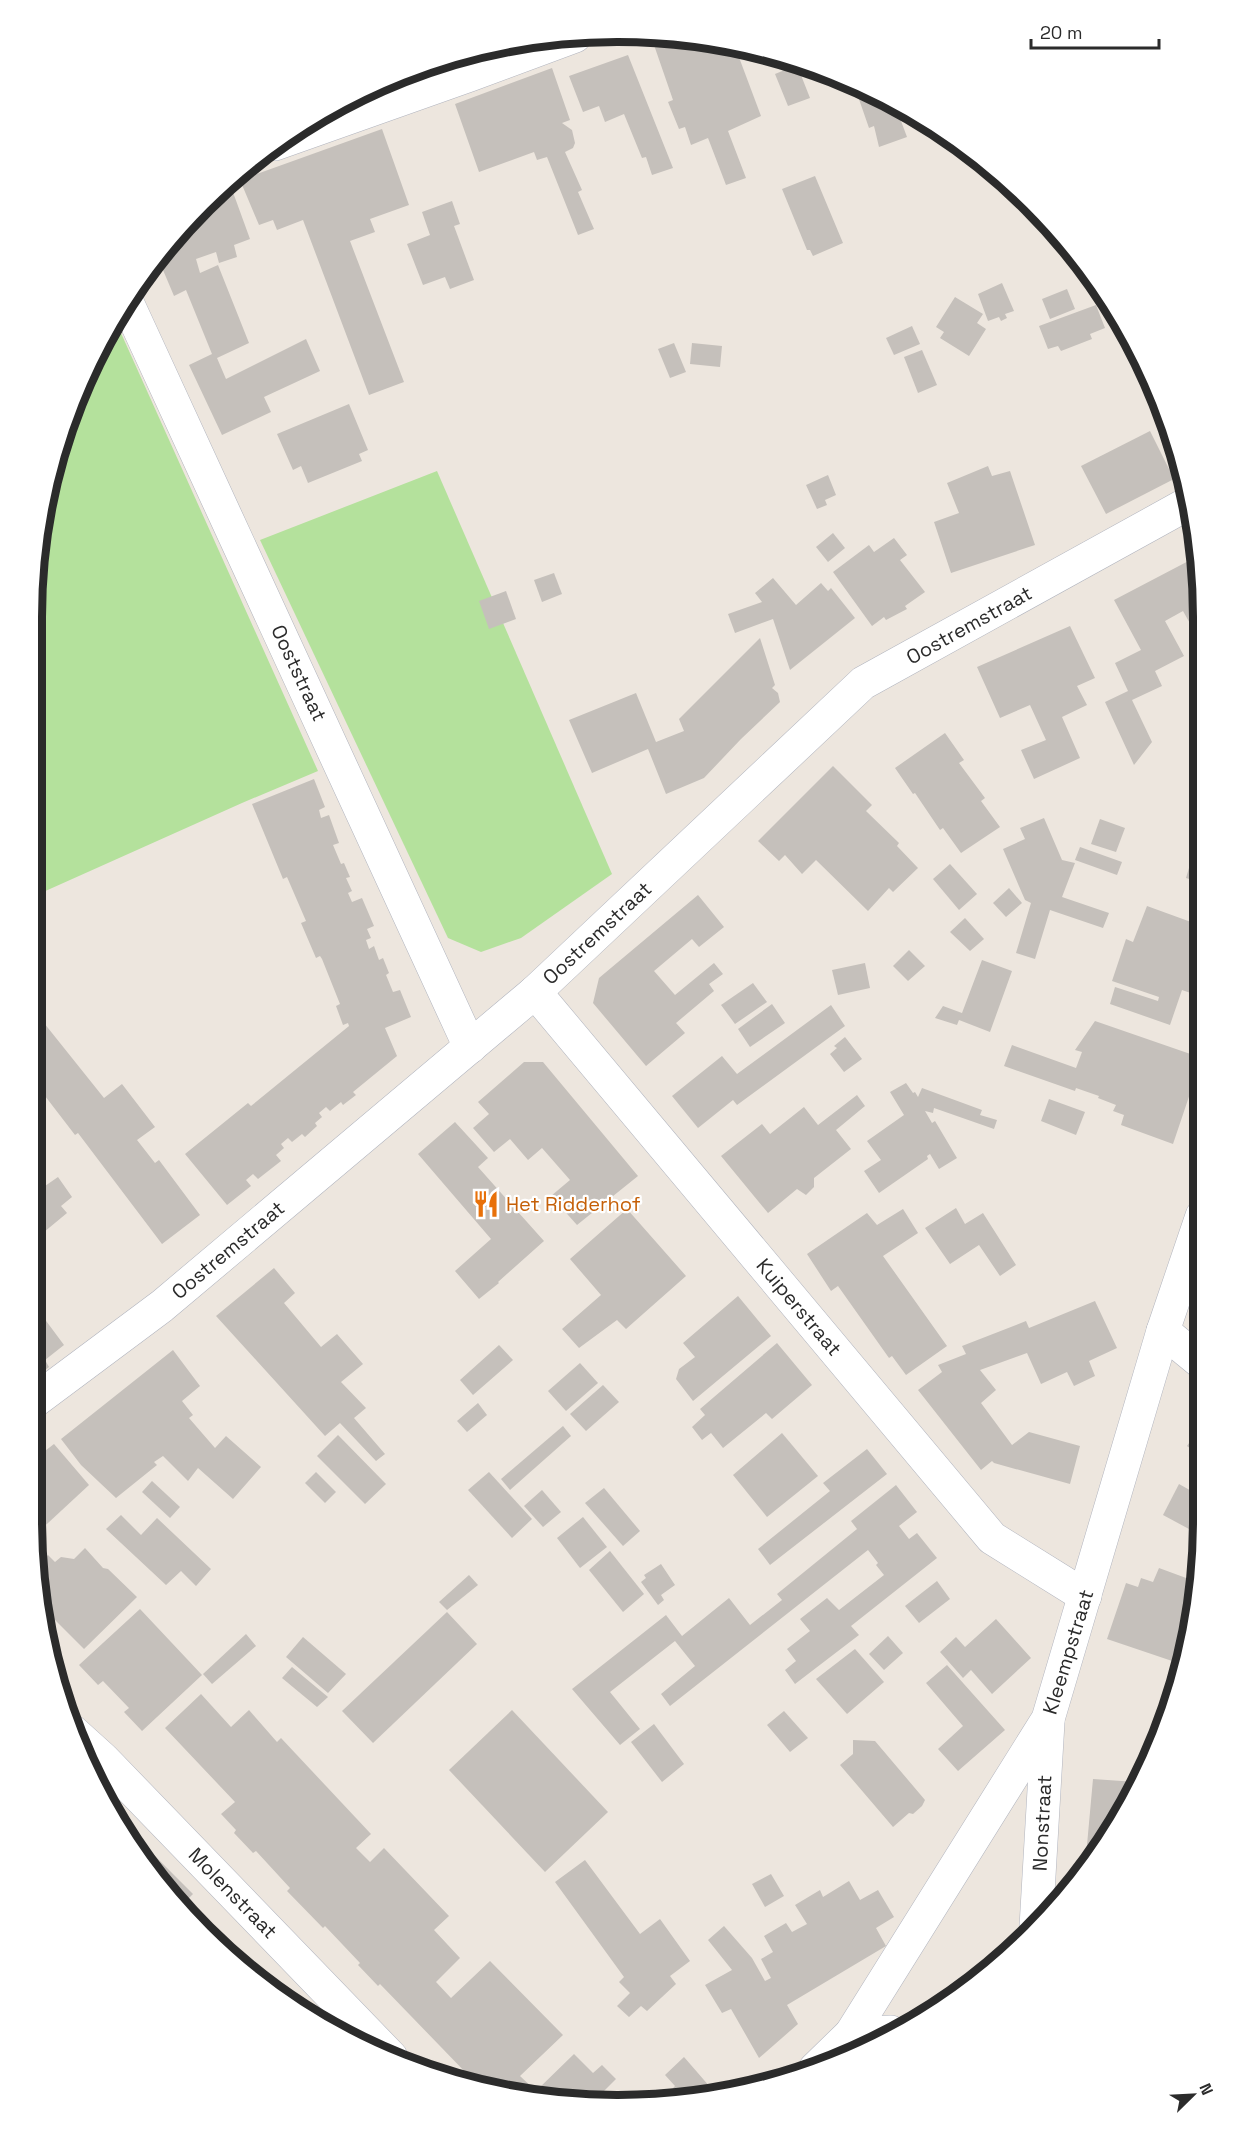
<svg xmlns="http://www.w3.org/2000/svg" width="1235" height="2137" viewBox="0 0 1235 2137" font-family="'Space Grotesk',sans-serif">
	<rect width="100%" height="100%" fill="#ede6de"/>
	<g fill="#b4e19c">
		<path d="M116 322 318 771 242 803 32 897 33 579 63 429Z"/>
		<path d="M437 471 612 874 521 938 481 952 448 938 260 540Z"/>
	</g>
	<g fill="#c5c0bb">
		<path d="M676 37 734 44 761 116 728 131 746 178 726 185 708 138 691 145 685 127 679 129 668 102 673 100 654 45Z"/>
		<path d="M628 55 673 168 652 175 646 157 642 158 624 114 605 122 599 106 583 112 569 76Z"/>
		<path d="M797 65 810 98 788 106 775 74Z"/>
		<path d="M552 68 570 120 562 123 572 130 575 143 573 148 565 152 582 190 578 192 594 229 578 235 547 157 537 160 534 152 479 172 455 104Z"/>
		<path d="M853 82 895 105 907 137 879 147 874 126 869 128Z"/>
		<path d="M382 129 409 205 370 219 375 232 350 241 404 382 369 395 303 220 277 230 273 220 259 225 240 180Z"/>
		<path d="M815 176 843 243 813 256 810 250H807L782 189Z"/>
		<path d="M230 184 250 239 234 245 237 257 219 263 216 252 196 259 200 273 218 265 249 343 217 358 226 379 306 339 320 371 264 397 271 412 222 435 189 365 212 354 186 290 174 296 163 270 143 277 203 203 223 187Z"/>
		<path d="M452 201 460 224 454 226 474 280 450 289 445 277 423 285 407 244 430 235 422 212Z"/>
		<path d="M1002 283 1014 311 1005 314 1007 318 1001 321 999 317 988 321 978 294Z"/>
		<path d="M1067 289 1075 309 1050 319 1042 299Z"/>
		<path d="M955 297 983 314 977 323 986 329 969 356 940 338 944 332 936 327Z"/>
		<path d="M1096 305 1105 328 1090 334 1092 339 1061 351 1058 346 1048 349 1039 326Z"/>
		<path d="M912 326 920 344 894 355 886 338Z"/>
		<path d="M674 343 686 372 670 378 658 349Z"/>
		<path d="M692 343 722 346 720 367 690 364Z"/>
		<path d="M922 350 937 385 918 393 904 357Z"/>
		<path d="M349 404 368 450 359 454 362 461 308 483 301 466 293 470 277 434Z"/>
		<path d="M1150 431 1174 479 1106 514 1081 466Z"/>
		<path d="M988 466 992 476 1010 471 1035 545 951 573 934 522 959 513 947 483Z"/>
		<path d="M828 475 836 495 825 500 827 505 817 509 806 485Z"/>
		<path d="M833 533 845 548 828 562 816 547Z"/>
		<path d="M894 538 907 555 900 560 925 592 905 606 907 609 886 620 884 617 872 626 833 572 869 545 874 552Z"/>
		<path d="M1198 556 1202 579V621L1192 627 1183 611 1165 621 1184 656 1155 671 1162 686 1132 700 1152 742 1134 765 1105 702 1128 691 1115 663 1141 650 1114 600Z"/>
		<path d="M554 573 562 594 542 602 534 580Z"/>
		<path d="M773 578 796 605 821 583 828 591 831 588 855 618 790 670 773 619 735 633 728 614 762 602 755 593Z"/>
		<path d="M506 591 516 619 489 629 479 601Z"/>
		<path d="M1070 626 1095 678 1077 686 1087 705 1062 717 1080 758 1034 779 1021 750 1046 740 1030 705 1000 718 977 667Z"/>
		<path d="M760 638 775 685 772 688 778 693 780 702 741 739 704 778 666 794 648 749 592 773 569 720 636 693 656 742 684 731 679 719Z"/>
		<path d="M945 733 964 760 959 763 985 798 981 801 1000 827 961 853 943 828 940 830 915 793 913 794 895 768Z"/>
		<path d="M833 766 872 805 866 811 899 843 897 846 918 868 893 892 889 888 868 911 816 860 802 874 785 855 779 861 758 841Z"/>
		<path d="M314 779 325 807 319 810 321 818 329 815 339 843 333 845 341 864 344 863 350 877 346 878 352 891 348 893 352 902 362 898 374 926 367 929 371 938 366 940 369 949 374 946 379 960 383 958 389 973 386 975 393 992 400 990 411 1017 385 1028 397 1056 353 1092 356 1095 343 1105 341 1102 330 1111 326 1107 319 1113 322 1117 315 1123 317 1126 305 1137 302 1134 292 1142 288 1138 281 1144 284 1148 276 1155 281 1161 258 1179 253 1174 246 1180 251 1186 227 1205 185 1154 248 1103 251 1106 349 1026 348 1023 343 1025 336 1006 340 1004 322 959 320 956 316 958 301 923 306 921 287 877 283 879 252 804Z"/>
		<path d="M1044 818 1062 860 1075 863 1062 897 1109 913 1103 928 1050 910 1035 959 1016 953 1031 903 1025 900 1003 849 1025 839 1020 828Z"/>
		<path d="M1100 819 1125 828 1116 852 1091 844Z"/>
		<path d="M1198 838 1202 839V883L1186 878Z"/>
		<path d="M1080 847 1122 862 1117 875 1075 860Z"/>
		<path d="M950 864 977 894 959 910 933 879Z"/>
		<path d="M1009 888 1022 903 1006 917 993 903Z"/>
		<path d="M698 895 724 927 699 947 692 939 654 971 675 995 714 963 723 974 709 984 714 991 676 1023 685 1033 646 1066 593 1003 599 978Z"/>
		<path d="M1147 906 1202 926V997L1182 990 1170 1025 1110 1004 1115 987 1158 1001 1159 997 1112 981 1126 939 1133 942Z"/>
		<path d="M965 918 984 939 970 951 950 932Z"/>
		<path d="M909 950 925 966 908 981 893 966Z"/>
		<path d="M982 960 1012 971 990 1032 959 1020 957 1025 935 1018 943 1006 962 1013Z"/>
		<path d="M865 963 870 988 838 995 832 970Z"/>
		<path d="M753 983 767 1002 735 1024 721 1005Z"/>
		<path d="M772 1004 785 1023 750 1047 738 1029Z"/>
		<path d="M831 1005 845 1026 737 1105 733 1100 698 1128 672 1096 722 1056 737 1074Z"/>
		<path d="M1095 1021 1202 1058 1173 1144 1121 1125 1124 1115 1113 1111 1116 1105 1098 1098 1099 1096 1076 1088 1075 1091 1004 1066 1012 1045 1076 1068 1082 1052 1075 1050Z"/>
		<path d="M44 1023 104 1098 122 1084 155 1127 137 1140 155 1163 159 1160 200 1215 162 1244 78 1133 75 1135 32 1079V1033Z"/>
		<path d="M845 1037 862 1059 844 1072 830 1054 837 1048 834 1046Z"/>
		<path d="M524 1062H543L638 1176 577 1225 551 1196 570 1180 542 1148 528 1160 510 1139 494 1152 473 1128 489 1114 478 1102Z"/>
		<path d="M906 1083 913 1093 915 1092 918 1097 922 1088 982 1110 980 1115 997 1120 994 1129 934 1108 933 1113 925 1111 932 1123 935 1121 957 1158 939 1169 930 1154 927 1156 928 1159 879 1193 864 1171 881 1160 867 1141 904 1115 890 1092Z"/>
		<path d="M857 1095 865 1106 836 1130 851 1149 814 1178V1187L806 1195 797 1189 768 1213 721 1156 762 1124 770 1134 804 1107 818 1125Z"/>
		<path d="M1049 1099 1085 1112 1076 1135 1041 1121Z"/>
		<path d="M455 1122 488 1158 478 1167 544 1241 498 1282 499 1283 479 1299 455 1271 491 1239 418 1154Z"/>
		<path d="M58 1177 72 1197 61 1206 67 1213 32 1242V1185L40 1179 45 1186Z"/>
		<path d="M956 1208 965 1224 983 1213 1016 1265 1000 1276 979 1245 950 1264 925 1228Z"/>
		<path d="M627 1209 686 1276 626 1329 617 1320 579 1348 562 1329 601 1295 570 1259Z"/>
		<path d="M903 1209 918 1233 883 1256 947 1346 906 1375 892 1356 889 1358 838 1286 831 1291 807 1254 867 1213 877 1225Z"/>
		<path d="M274 1268 295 1293 284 1303 321 1347 337 1334 363 1364 341 1382 366 1408 354 1418 385 1454 376 1461 340 1423 325 1436 216 1316Z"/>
		<path d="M738 1296 771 1336 693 1401 676 1379 679 1369 695 1357 683 1343Z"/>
		<path d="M1095 1301 1117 1348 1089 1361 1095 1376 1074 1386 1067 1372 1041 1384 1027 1353 980 1370 996 1390 981 1403 1012 1445 1029 1432 1080 1446 1070 1484 994 1463 992 1461 981 1470 918 1390 942 1372 938 1365 966 1354 962 1346 1026 1321 1029 1328Z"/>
		<path d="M32 1302 64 1345 45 1360 49 1367 32 1380Z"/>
		<path d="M777 1343 812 1385 772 1419 766 1413 723 1448 711 1433 702 1440 692 1427 705 1415 700 1409Z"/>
		<path d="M499 1345 513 1360 473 1395 460 1380Z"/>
		<path d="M173 1350 200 1386 182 1401 193 1415 189 1418 215 1448 226 1436 261 1467 233 1499 198 1468 188 1481 163 1456 154 1462 157 1465 116 1498 81 1465 61 1439Z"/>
		<path d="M580 1363 598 1383 566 1411 548 1391Z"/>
		<path d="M603 1385 619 1402 586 1431 570 1414Z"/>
		<path d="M478 1403 487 1415 467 1432 457 1421Z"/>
		<path d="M1202 1424V1457L1187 1446Z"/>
		<path d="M563 1426 571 1436 510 1490 501 1479Z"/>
		<path d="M782 1433 818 1476 767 1517 733 1475Z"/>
		<path d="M338 1435 386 1484 365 1504 317 1456Z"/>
		<path d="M54 1444 89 1485 34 1536 32 1519V1461Z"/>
		<path d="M867 1449 887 1474 770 1565 758 1549 830 1491 823 1483Z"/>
		<path d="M316 1472 336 1492 325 1503 305 1483Z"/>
		<path d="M489 1472 532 1519 512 1538 468 1490Z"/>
		<path d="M152 1481 180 1507 170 1518 142 1492Z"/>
		<path d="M1179 1484 1202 1497V1536L1163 1515Z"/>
		<path d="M896 1485 917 1512 899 1526 909 1539 917 1533 937 1558 851 1626 859 1635 795 1684 785 1670 796 1661 787 1649 810 1631 800 1619 827 1598 839 1610 884 1575 876 1565 878 1563 868 1550 670 1706 661 1694 695 1666 675 1641 610 1692 640 1729 620 1745 572 1689 666 1615 682 1636 729 1598 750 1625 782 1600 777 1594 857 1529 851 1521Z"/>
		<path d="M604 1488 640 1531 623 1546 585 1503Z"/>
		<path d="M542 1490 561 1512 543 1527 524 1506Z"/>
		<path d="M121 1515 141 1535 157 1518 211 1569 196 1586 181 1571 166 1585 106 1529Z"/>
		<path d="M583 1517 607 1547 580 1568 557 1538Z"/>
		<path d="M85 1548 103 1568 108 1569 137 1597 84 1649 47 1612 36 1549 45 1558 48 1555 55 1562 61 1557 74 1559Z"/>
		<path d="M610 1551 644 1594 623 1612 589 1570Z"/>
		<path d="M661 1564 675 1585 661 1595 664 1600 658 1605 641 1582 646 1578 644 1575Z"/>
		<path d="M1159 1568 1197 1582 1181 1664 1107 1639 1126 1583 1138 1587 1141 1578 1153 1582Z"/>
		<path d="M469 1575 478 1585 447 1610 439 1602Z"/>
		<path d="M937 1581 950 1599 919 1623 905 1606Z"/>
		<path d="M140 1609 202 1675 142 1731 124 1712 129 1708 103 1681 98 1685 79 1665Z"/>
		<path d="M447 1612 477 1644 373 1743 342 1711Z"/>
		<path d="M996 1619 1031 1658 992 1694 971 1670 963 1678 940 1652 956 1637 965 1647Z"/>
		<path d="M246 1634 256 1646 212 1684 203 1674Z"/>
		<path d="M888 1636 903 1653 884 1670 869 1654Z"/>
		<path d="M303 1637 346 1674 328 1693 286 1657Z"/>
		<path d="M855 1649 884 1682 847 1714 816 1679Z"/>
		<path d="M947 1665 1005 1730 958 1771 938 1749 963 1726 926 1683Z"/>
		<path d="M292 1667 328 1697 317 1707 282 1678Z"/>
		<path d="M1168 1692H1176L1169 1714Z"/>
		<path d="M201 1694 231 1727 249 1710 277 1742 281 1738 371 1834 356 1848 370 1862 384 1848 449 1916 434 1930 460 1958 436 1982 451 1998 490 1961 563 2035 520 2076 536 2091 574 2054 593 2073 602 2065 616 2079 593 2102 541 2101 461 2084 469 2076 380 1984 378 1986 358 1965 360 1963 325 1926 323 1928 287 1891 290 1888 256 1851 253 1853 234 1833 236 1830 221 1814 235 1802 165 1728Z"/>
		<path d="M512 1710 608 1812 545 1872 449 1770Z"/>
		<path d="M784 1711 808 1738 790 1752 767 1725Z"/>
		<path d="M654 1724 684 1764 662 1782 631 1742Z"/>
		<path d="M853 1740 875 1741 925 1800 922 1806 913 1814 909 1813 893 1827 840 1765 853 1754Z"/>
		<path d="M1093 1779 1136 1782 1105 1845 1088 1867H1085Z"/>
		<path d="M152 1853 193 1894 180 1907 152 1876 143 1861Z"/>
		<path d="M585 1860 640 1934 660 1919 690 1961 670 1976 676 1984 647 2011 641 2006 629 2017 617 2006 630 1993 619 1982 624 1977 555 1882Z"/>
		<path d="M771 1874 784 1896 765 1907 752 1884Z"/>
		<path d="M849 1881 860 1900 878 1890 894 1917 876 1928 886 1946 787 2005 798 2024 759 2058 731 2009 722 2013 705 1985 732 1970 708 1940 724 1926 752 1958 765 1981 771 1978 761 1959 773 1952 764 1936 786 1923 792 1932 807 1924 795 1905 820 1890 823 1897Z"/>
		<path d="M684 2057 717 2095 658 2104 675 2086 665 2075Z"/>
	</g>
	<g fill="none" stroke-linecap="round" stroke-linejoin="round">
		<defs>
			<g id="minor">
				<path d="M275 144 470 75 575 36"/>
				<path d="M126 300 470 1047"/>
				<path d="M535 992 992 1538 1085 1596"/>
				<path d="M1163 1331 1202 1363"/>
				<path d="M32 1403 162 1306 535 992 863 683 1187 504"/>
				<path d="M72 1731 103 1759 391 2057"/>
				<path d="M1036 1927 1048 1722"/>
				<path d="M851 2034 891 2032"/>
				<path d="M815 2069 851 2034 1048 1719 1163 1331 1202 1216"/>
			</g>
		</defs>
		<use href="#minor" stroke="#b1b4be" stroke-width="34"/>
		<use href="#minor" stroke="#fff" stroke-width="33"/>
	</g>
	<defs>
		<symbol id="restaurant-bare" viewBox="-9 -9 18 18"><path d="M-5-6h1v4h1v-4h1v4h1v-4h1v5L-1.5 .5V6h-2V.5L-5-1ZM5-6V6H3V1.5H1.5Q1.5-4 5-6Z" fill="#e8710a" stroke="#fff" stroke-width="2.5" paint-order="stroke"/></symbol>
	</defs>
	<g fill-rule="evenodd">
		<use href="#restaurant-bare" x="467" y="1185" width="38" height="38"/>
	</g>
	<g text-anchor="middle" stroke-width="4.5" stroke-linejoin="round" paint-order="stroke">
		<g font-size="20" fill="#2b2b2b" stroke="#fff">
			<text transform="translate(969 625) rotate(-29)" y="7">Oostremstraat</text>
			<text transform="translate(299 673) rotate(65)" y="7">Ooststraat</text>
			<text transform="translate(597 933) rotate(-43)" y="7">Oostremstraat</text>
			<text transform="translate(228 1250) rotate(-40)" y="7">Oostremstraat</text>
			<text transform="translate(799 1307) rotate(50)" y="7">Kuiperstraat</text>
			<text transform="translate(1068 1652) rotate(-73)" y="7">Kleempstraat</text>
			<text transform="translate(1042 1823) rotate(-87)" y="7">Nonstraat</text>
			<text transform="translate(233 1893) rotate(46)" y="7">Molenstraat</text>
		</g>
		<g font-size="20" fill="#c56008" stroke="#fff" text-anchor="start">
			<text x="506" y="1211">Het Ridderhof</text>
		</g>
	</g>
	<path d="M0 0H1235V2137H0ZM617 42H618A575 575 0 0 1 1193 617V1520A575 575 0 0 1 618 2095H617A575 575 0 0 1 42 1520V617A575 575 0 0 1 617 42Z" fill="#fff" fill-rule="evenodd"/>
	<path fill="none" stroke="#2b2b2b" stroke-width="8" d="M617 42H618A575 575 0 0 1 1193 617V1520A575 575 0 0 1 618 2095H617A575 575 0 0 1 42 1520V617A575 575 0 0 1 617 42Z"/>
	<g transform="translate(1193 2095) rotate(66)" stroke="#ffffff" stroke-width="4.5" paint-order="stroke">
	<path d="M0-4.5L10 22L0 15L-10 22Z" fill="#2b2b2b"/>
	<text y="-9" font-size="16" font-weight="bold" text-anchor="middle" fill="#2b2b2b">N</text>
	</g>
	<path d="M1031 39v9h128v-9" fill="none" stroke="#2b2b2b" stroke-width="3"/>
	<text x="1040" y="39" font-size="18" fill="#2b2b2b" stroke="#ffffff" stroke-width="4.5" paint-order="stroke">20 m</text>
</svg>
